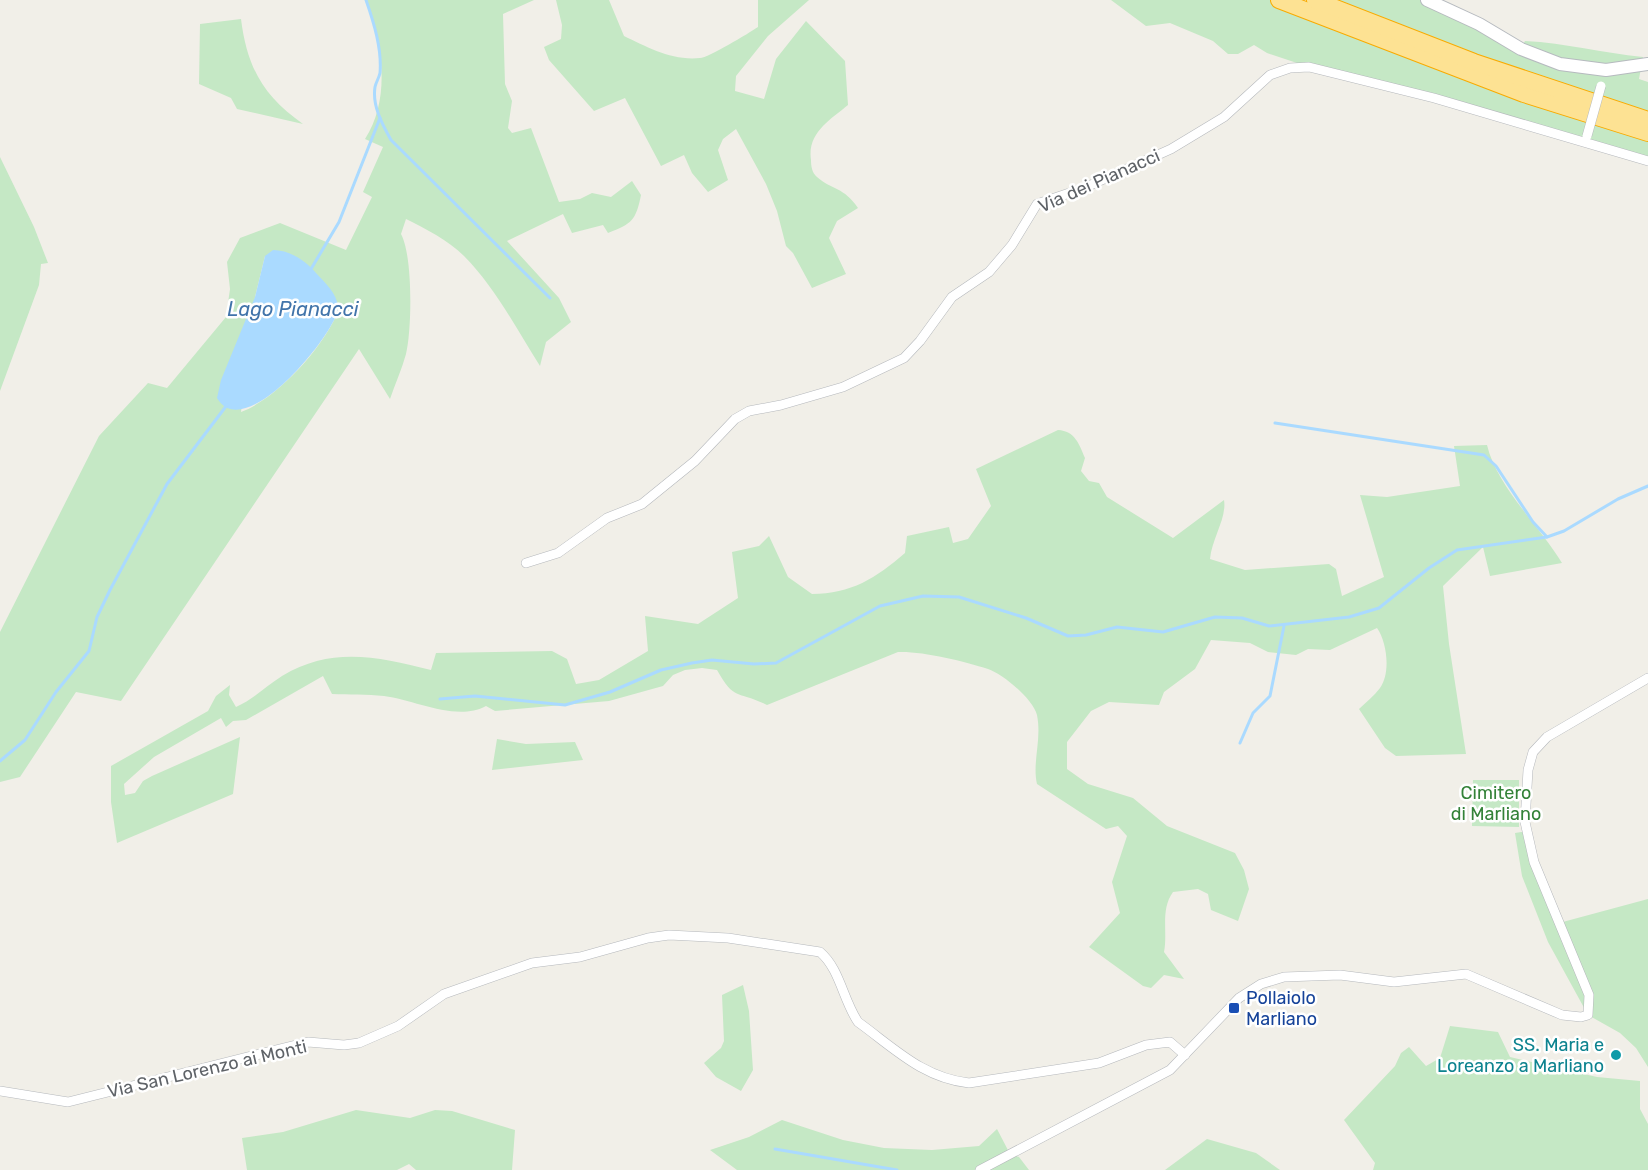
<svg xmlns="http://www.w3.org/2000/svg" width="1648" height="1170" viewBox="0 0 1648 1170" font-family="Rubik,sans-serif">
	<rect width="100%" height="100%" fill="#f1efe8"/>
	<g fill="#c5e8c5" fill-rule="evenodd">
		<path d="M365 0H534L503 14 505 84 512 101 508 128 512 133 531 128 559 202 580 199 592 193 611 197 632 181 641 195C636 220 632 224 608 233L603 225 572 233 563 214 507 241 559 298 571 322 546 342 540 366C517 330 495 287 464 256 448 240 426 229 406 219L401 234C413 256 412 329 406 354 402 369 395 384 390 399L359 349 121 701 76 692 20 777 0 782V632L99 436 148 383 167 388 226 317 230 289 227 262 240 238 280 223 346 250 372 197 363 192 383 147 365 139C391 100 383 41 365 0ZM265 256 339 309C325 346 278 398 241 412L255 297Z"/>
		<path d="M556 0H609L624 36C647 47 672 61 700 58 708 58 749 33 758 27V0H809L768 36 736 76 735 91 764 99 776 59 806 21 845 61 848 105C830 120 807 133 811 160 811 166 812 173 817 177 832 190 844 187 858 208L837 221 829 238 846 274 812 288 793 253 786 246 777 211 766 184 736 129 723 139 718 150 728 180 708 192 692 173 684 155 661 166 625 98 594 111 549 60 544 47 561 39 562 25Z"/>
		<path d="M1111 0H1279L1648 133V161L1309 67 1267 53 1254 45 1238 54H1228L1213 41 1170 23 1146 26Z"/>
		<path d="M1315 0H1427L1521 48 1525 41C1566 43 1602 53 1643 57L1639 79 1648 82V120Z"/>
		<path d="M241 19C247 67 263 96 303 124L237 109 231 98 199 84 200 24Z"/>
		<path d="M0 157 34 227 48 263 41 264 39 285 0 391Z"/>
		<path d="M1058 430C1075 431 1079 444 1085 458L1081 471 1089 481 1099 483 1107 497 1173 538 1224 500C1227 518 1212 538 1210 559L1245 570 1329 564 1336 569 1342 596 1384 577 1360 495 1387 497 1460 486 1454 446 1487 445C1497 487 1540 526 1562 563L1490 576 1483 547 1443 586 1449 644 1466 754 1396 756 1385 748 1359 709C1366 702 1374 696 1380 688 1391 673 1387 642 1377 628L1330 650 1308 649 1296 655 1268 652 1250 643 1211 640 1195 669 1164 692 1159 705 1109 702 1091 711 1067 742V769L1088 784 1133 798 1167 826 1235 853 1244 870 1249 889 1238 921 1211 910 1208 894 1198 889 1173 892C1160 910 1168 932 1164 952L1184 979 1164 975 1151 988 1143 986 1089 947 1120 913 1112 882 1127 836 1118 826 1106 829 1037 784C1032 762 1042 740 1037 715 1033 699 1003 674 988 669 964 661 922 651 898 652L767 705C737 690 735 702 717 670L702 668 685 670 673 675 663 686 609 701 495 711 486 706C456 722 416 700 384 696 367 694 349 695 332 694L323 676 246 720 233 721 226 727 221 718 154 757 124 784 125 795 135 793 143 781 152 776 240 737 233 794 117 843 111 802V766L208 711 216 696 230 685 229 695 236 707C254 699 266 686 282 676 332 646 378 657 431 670L436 653 552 651 567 659 576 684 599 680 648 651 645 616 698 624 738 598 732 552 759 546 769 536 788 577 812 594C851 594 876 578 905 553L907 536 949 527 953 543 968 539 991 506 976 469Z"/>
		<path d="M497 739 526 744 575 742 583 760 492 770Z"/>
		<path d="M1473 780H1519V827L1472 826Z"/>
		<path d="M1527 831 1559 923 1648 899V1067L1636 1048 1620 1033 1588 1015 1548 942 1522 876 1515 833Z"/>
		<path d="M743 985 749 1011 753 1070 741 1091 716 1077 704 1063 721 1048 724 1041 722 995Z"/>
		<path d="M1450 1026 1498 1032 1510 1057 1597 1077 1640 1081V1109L1648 1124V1170H1373L1375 1163 1344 1120 1395 1066 1401 1053 1409 1047 1426 1066 1440 1058Z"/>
		<path d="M356 1110 410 1118 435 1110 452 1111 515 1130 512 1170H416L409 1164 397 1170H247L242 1138 283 1132Z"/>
		<path d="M782 1120 843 1140 884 1148 932 1150 979 1146 997 1129 1010 1154 1019 1157 1029 1170H737L710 1150 749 1137Z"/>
		<path d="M1207 1139 1256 1153 1280 1170H1165Z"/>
	</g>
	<path fill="#aadaff" d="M273 250C289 250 305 260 316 273 325 283 337 293 338 307 340 328 245 447 217 398L221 380 255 297 265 256Z"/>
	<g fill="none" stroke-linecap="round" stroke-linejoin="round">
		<g stroke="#aadaff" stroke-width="3">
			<path d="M366 0C374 23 382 49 380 73 379 78 376 82 375 87 372 105 382 124 391 140L550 298"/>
			<path d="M311 269 339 222 380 118"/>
			<path d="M1275 423 1484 455 1496 466 1533 522 1547 537"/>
			<path d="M440 699 475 696 565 705 610 692 661 670 692 663 712 660 754 664 776 663 880 606 923 596 959 597 1026 618 1068 636 1086 635 1117 627 1163 632 1215 617 1242 618 1269 626 1349 617 1379 608 1429 568 1457 550 1547 537 1564 531 1618 499 1648 486"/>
			<path d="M1240 743 1253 713 1270 696 1284 626"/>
			<path d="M0 761 25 740 56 692 89 651 97 617 110 590 167 484 227 405"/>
			<path d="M775 1149 897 1170"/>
		</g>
		<defs>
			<g id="street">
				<path d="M526 563 558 553 607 518 642 504 695 461 735 419 749 411 781 405 843 387 904 358 920 341 952 297 989 272 1012 245 1037 204 1084 188 1171 149 1224 117 1270 75 1290 68 1309 67 1434 98 1648 161"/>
				<path d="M0 1091 68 1102 308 1042 344 1045 359 1043 398 1026 444 994 532 963 580 957 648 938 669 935 728 938 820 952C840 969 843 1000 858 1022 894 1048 923 1078 969 1083L1099 1063 1146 1045 1170 1042 1185 1055"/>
				<path d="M980 1170 1170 1070 1239 998 1261 984 1284 977 1340 975 1394 982 1466 974 1562 1015 1581 1017 1588 1015 1589 995 1534 862 1525 822 1528 770 1533 752 1547 737 1648 678"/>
			</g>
			<path id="secondary" d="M1427 0 1479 24 1521 49 1560 64 1606 70 1648 64"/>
			<g id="highway">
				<path d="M1279 0 1524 94 1648 133"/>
				<path d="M1315 0 1474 62 1648 120"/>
			</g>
		</defs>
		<use href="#street" stroke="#b5b8bc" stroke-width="10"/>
		<use href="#secondary" stroke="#b6babf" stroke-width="14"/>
		<use href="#highway" stroke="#f9ab00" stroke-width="18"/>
		<use href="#street" stroke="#fff" stroke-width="9"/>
		<use href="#secondary" stroke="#fff" stroke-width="12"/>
		<use href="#highway" stroke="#fde293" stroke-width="16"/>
		<defs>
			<path id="street-bridge" d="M1587 136 1601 86"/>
		</defs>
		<use href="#street-bridge" stroke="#b5b8bc" stroke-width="10" stroke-linecap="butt"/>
		<use href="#street-bridge" stroke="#fff" stroke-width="9"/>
	</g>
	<rect fill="#1a4fb4" stroke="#fff" stroke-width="2" x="1228" y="1002" width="12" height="12" rx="3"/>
	<circle fill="#0f9aa8" stroke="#fff" stroke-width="2" cx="1616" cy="1055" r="6"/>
	<g text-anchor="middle" stroke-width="5" stroke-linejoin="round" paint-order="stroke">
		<g font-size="18" fill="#5f6368" stroke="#fff">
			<text transform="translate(1099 181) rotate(-24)" y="6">Via dei Pianacci</text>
			<text transform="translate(207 1069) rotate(-13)" y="6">Via San Lorenzo ai Monti</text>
		</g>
		<g font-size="18" fill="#348238" stroke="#fff">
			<text x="1496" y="799">Cimitero<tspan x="1496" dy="21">di Marliano</tspan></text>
		</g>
		<g font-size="18" fill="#164399" stroke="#fff" text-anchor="start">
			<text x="1246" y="1004">Pollaiolo<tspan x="1246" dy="21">Marliano</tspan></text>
		</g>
		<g font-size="18" fill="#0d838f" stroke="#fff" text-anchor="end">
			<text x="1604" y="1051">SS. Maria e<tspan x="1604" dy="21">Loreanzo a Marliano</tspan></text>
		</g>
		<g font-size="20" font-style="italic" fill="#4174aa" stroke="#fff">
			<text x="293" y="316">Lago Pianacci</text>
		</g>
	</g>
</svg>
